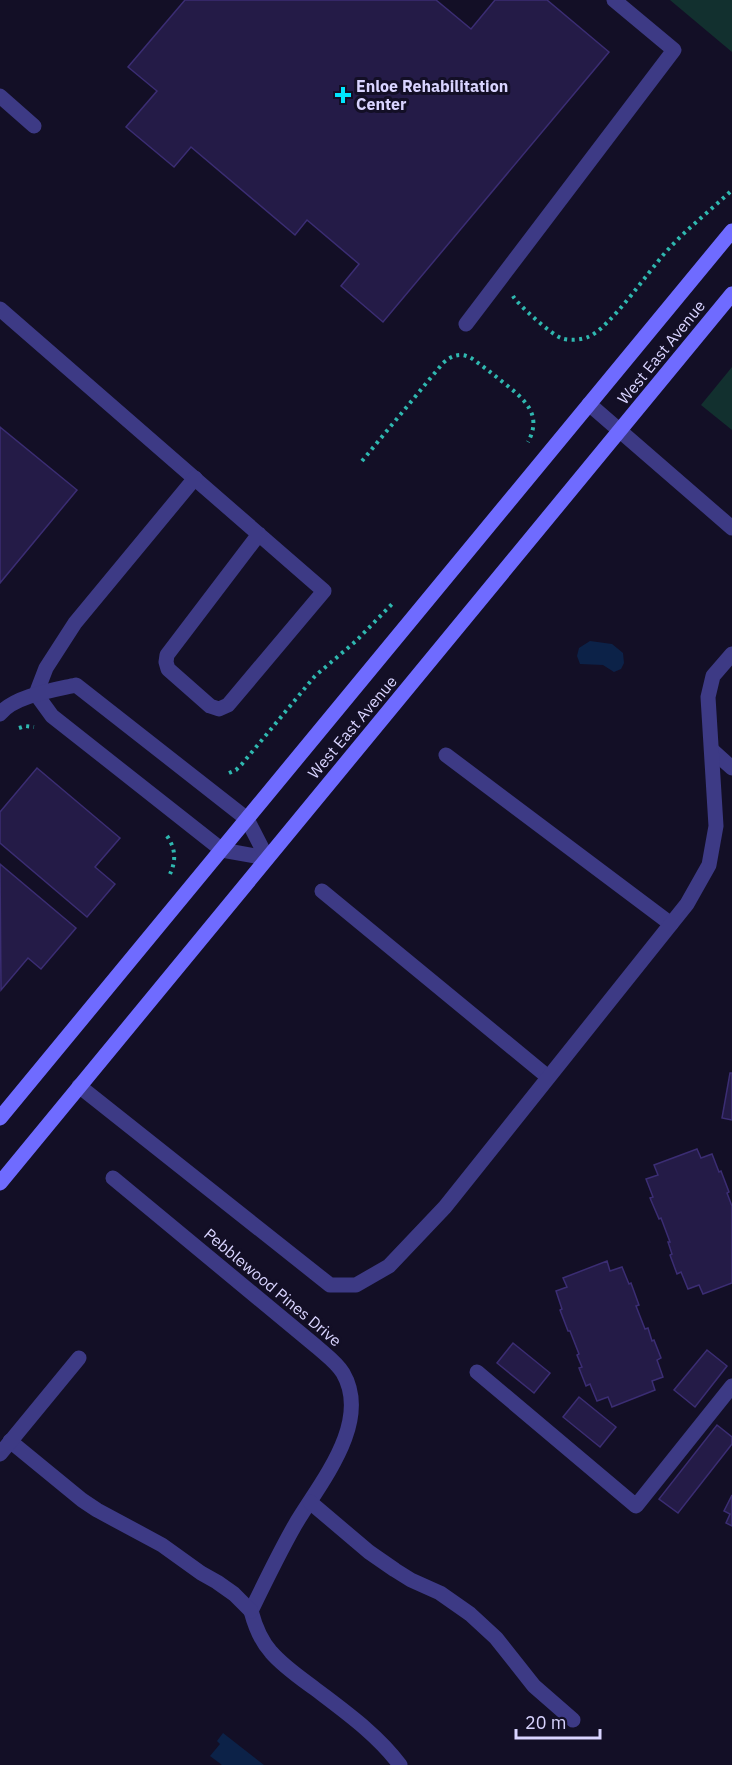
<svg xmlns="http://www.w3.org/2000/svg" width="732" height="1765" viewBox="0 0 732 1765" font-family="'IBM Plex Sans',sans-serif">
	<rect width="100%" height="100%" fill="#130f26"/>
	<g fill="#12302f">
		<path d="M670 0H732V52Z"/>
		<path d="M732 367V430L701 405Z"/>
	</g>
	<g fill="#0c2248">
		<path d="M590 641 612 644 623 653 624 663 621 669 614 672 603 665 580 664 577 656 579 648Z"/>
		<path d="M223 1733 264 1765H222L210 1756 220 1744 217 1741Z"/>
	</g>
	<g fill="#241b47" stroke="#3b2d73" stroke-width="1.5">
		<path d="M185 0H436L471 29 495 0H547L609 52 383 322 341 286 359 264 307 220 295 235 191 147 174 167 126 127 157 91 128 67Z"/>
		<path d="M0 427 77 490 0 583Z"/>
		<path d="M37 768 120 838 95 867 115 884 87 917 0 843V812Z"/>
		<path d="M0 864 76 928 41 969 28 958 1 990Z"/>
		<path d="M730 1073H732V1120L722 1118Z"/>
		<path d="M697 1149 701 1158 712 1154 719 1172 721 1171 729 1192 727 1193 732 1206V1283L703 1294 699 1285 688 1289 681 1272 677 1274 670 1255 672 1254 668 1242H670L661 1218 659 1219 650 1198 653 1197 646 1179 658 1175 654 1165Z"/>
		<path d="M607 1261 610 1271 622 1267 629 1284 631 1283 639 1305 636 1306 645 1329 648 1328 652 1341 654 1340 661 1358 657 1360 663 1377 652 1381 655 1390 612 1407 608 1397 597 1401 590 1384 586 1386 579 1368 582 1367 577 1355 579 1354 570 1331H568L560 1310 562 1309 556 1291 567 1287 563 1278Z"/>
		<path d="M513 1343 550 1373 534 1393 497 1363Z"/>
		<path d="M707 1350 727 1366 695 1407 674 1390Z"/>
		<path d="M579 1397 616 1427 600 1447 563 1417Z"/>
		<path d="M717 1425 732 1437V1444L678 1513 659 1499Z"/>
		<path d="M732 1495V1526L726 1523 730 1514 724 1511Z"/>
	</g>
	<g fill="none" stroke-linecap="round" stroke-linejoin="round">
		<g stroke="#2fb8b0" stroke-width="4" stroke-dasharray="3 4.5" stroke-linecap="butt">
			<path d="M513 296C518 305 551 334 561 338 569 341 581 340 588 337 609 329 648 272 665 253 685 230 710 211 732 190"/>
			<path d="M362 461 443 363C453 354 463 352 474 360 484 367 494 375 504 383 524 399 543 414 528 442"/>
			<path d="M19 728 25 726 34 727"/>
			<path d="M229 773 236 770 242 764 315 676 356 641 392 604"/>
			<path d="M167 836C176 849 176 861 170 874"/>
		</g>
		<g stroke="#3d3a85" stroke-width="15">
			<path d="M0 96 34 126"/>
			<path d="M0 309 324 591 228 705 219 709 210 706 168 669 166 662 167 655 259 534"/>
			<path d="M466 324 674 50 614 0"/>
			<path d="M36 694 52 716 222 850 267 858"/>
			<path d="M36 694 46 668 75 623 195 478"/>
			<path d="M0 714C14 696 54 690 76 685L247 819 267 858"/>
			<path d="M712 750 732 768"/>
			<path d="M446 755 671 924"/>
			<path d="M322 891 548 1077"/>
			<path d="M79 1086 330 1285H356L389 1266 445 1207 671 924 687 904 709 865 716 826 708 697 713 676 732 654"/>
			<path d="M113 1178 317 1347C326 1355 337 1363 343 1373 372 1423 319 1484 295 1525 279 1553 265 1582 251 1611 255 1626 261 1641 271 1652 283 1666 299 1677 314 1688 344 1711 377 1734 400 1765"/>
			<path d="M477 1372 636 1506 732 1386"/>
			<path d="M10 1441 82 1500 97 1510 162 1545 201 1573 217 1582 234 1594 251 1611"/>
			<path d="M0 1454 79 1358"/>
			<path d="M310 1502 369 1552 395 1570 411 1580 440 1593 470 1614 496 1638 534 1686 573 1720"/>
		</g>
		<path stroke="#3d3a85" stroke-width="15" d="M589 404 732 528"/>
		<g stroke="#6f6bff" stroke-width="15">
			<path d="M0 1118 732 231"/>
			<path d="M0 1183 732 294"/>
		</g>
	</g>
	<path fill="#00e5ff" stroke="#130f26" stroke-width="2" d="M340 86h6v6h6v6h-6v6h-6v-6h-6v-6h6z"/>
	<g text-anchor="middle" stroke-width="6" stroke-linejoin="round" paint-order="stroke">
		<g font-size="16" font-weight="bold" fill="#d9d4ff" stroke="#130f26" text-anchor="start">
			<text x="356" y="92">Enloe Rehabilitation<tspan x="356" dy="18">Center</tspan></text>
		</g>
		<g font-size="16" fill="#d9d4ff" stroke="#130f26">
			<text transform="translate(661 352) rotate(-51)" y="6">West East Avenue</text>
			<text transform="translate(352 727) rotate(-50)" y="6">West East Avenue</text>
			<text transform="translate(273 1287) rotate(40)" y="6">Pebblewood Pines Drive</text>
		</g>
	</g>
	<path d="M516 1729v9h84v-9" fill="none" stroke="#d9d4ff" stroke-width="3"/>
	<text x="525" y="1729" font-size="18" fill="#d9d4ff" stroke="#130f26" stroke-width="4.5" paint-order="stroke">20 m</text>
</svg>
